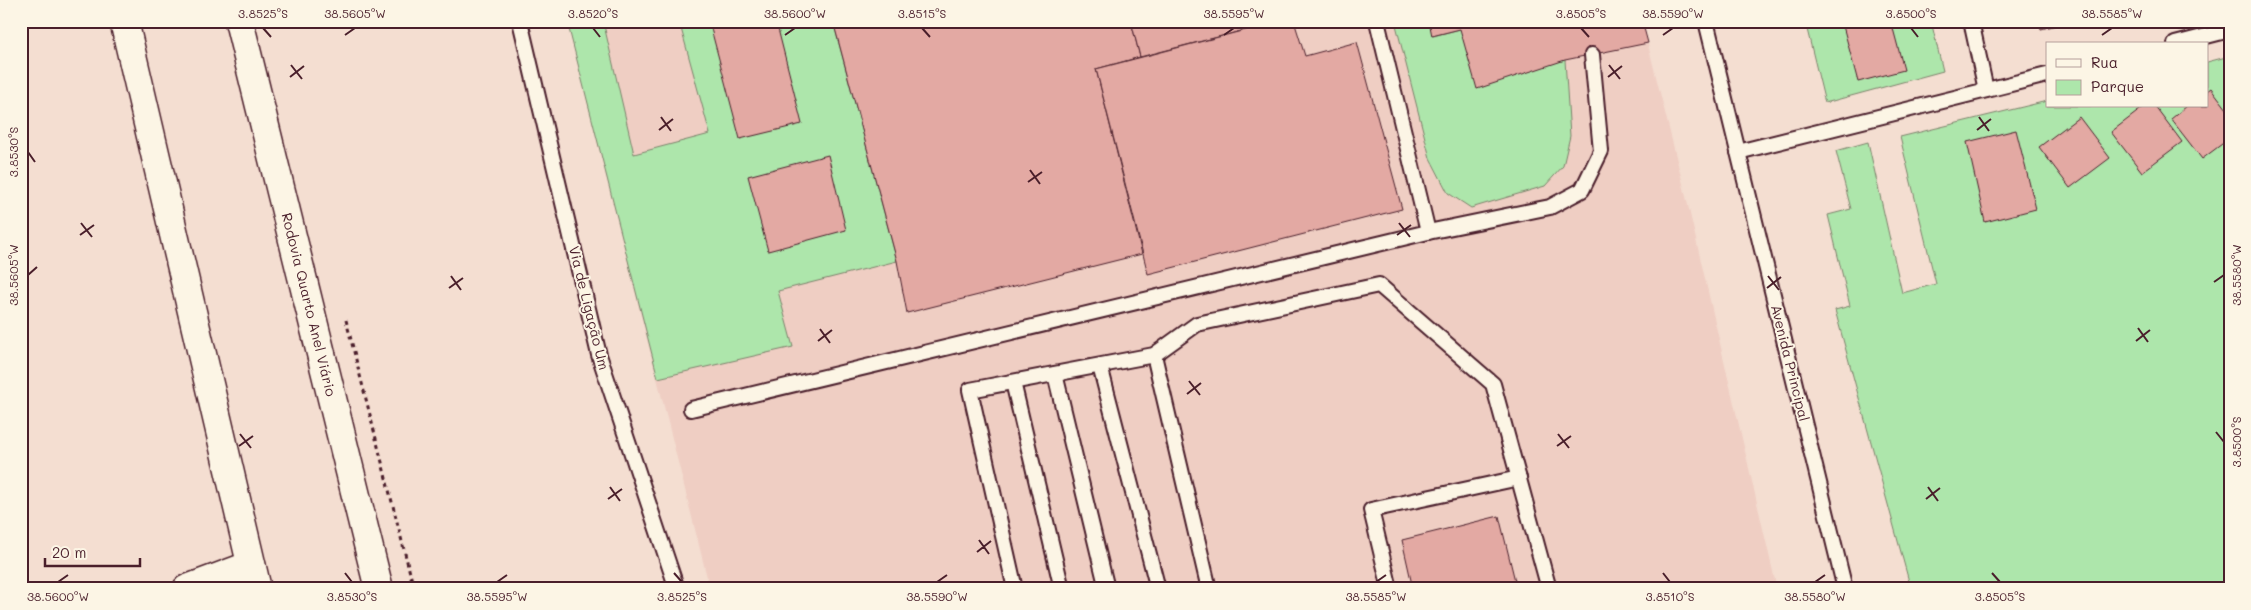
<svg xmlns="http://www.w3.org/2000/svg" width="2251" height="610" viewBox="0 0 2251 610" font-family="Mali,sans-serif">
	<rect width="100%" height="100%" fill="#f4ded1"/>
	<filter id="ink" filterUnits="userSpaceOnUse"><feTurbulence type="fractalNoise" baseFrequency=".02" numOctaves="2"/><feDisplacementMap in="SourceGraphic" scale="10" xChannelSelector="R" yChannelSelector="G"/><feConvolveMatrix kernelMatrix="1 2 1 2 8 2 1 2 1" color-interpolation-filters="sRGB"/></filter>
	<g filter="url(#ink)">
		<path fill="#efcec3" d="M567 21H1642L1684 188 1777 589H710Z"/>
		<g fill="#ade6ab" stroke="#7c826b">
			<path d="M567 21H603L634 154 710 134 679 21H833L897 261 778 291 793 347 658 378Z"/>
			<path d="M1395 21H1429L1433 36 1460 29 1565 60 1570 136 1563 166 1545 186 1471 208 1448 193 1430 158Z"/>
			<path d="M1805 21H1931L1943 71 1825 103Z"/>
			<path d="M2230 56V589H1911L1835 310 1850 306 1828 215 1851 209 1836 151 1868 142 1902 293 1936 284 1900 137 2047 101V106H2207V62Z"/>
		</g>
		<g fill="#e3a9a3" stroke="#4a1f2b">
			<path d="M709 21H776L802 124 740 139Z"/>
			<path d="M833 21H1131L1140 57 1096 69 1142 254 907 313 897 261Z"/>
			<path d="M1131 21H1280L1140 57Z"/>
			<path d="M1280 21H1294L1305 56 1357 42 1402 209 1148 274 1096 69Z"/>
			<path d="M1429 21H1642L1648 43 1565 60 1477 89 1460 29 1432 36Z"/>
			<path d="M1891 21 1904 70 1858 82 1842 22Z"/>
			<path d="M2039 21H2073L2041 29Z"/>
			<path d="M2211 88 2230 113V138L2202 159 2171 119 2187 106H2207V91Z"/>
			<path d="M2145 106H2155L2182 142 2142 172 2111 132Z"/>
			<path d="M2079 117 2110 158 2070 188 2039 147Z"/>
			<path d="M2016 130 2036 209 1985 222 1967 142Z"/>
			<path d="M828 155 846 230 768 251 748 176Z"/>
			<path d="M1499 516 1517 589H1413L1402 540Z"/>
		</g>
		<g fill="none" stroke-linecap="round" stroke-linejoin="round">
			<defs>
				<g id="service">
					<path d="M520 21 599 355 677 589"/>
					<path d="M1706 21 1845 589"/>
					<path d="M1971 21 1986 90"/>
					<path d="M2175 44 2230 30"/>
					<path d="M1738 152 2047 75"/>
					<path d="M1428 232 1550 207 1582 190 1601 151 1592 55"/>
					<path d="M1154 355 1209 589"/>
					<path d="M1100 366 1158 589"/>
					<path d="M1055 374 1107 589"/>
					<path d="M1013 382 1062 589"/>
					<path d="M691 409 1428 232 1377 21"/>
					<path d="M1015 589 970 390 1154 355 1197 324 1379 285 1493 384 1549 589"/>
					<path d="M1390 589 1371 510 1519 478"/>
				</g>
				<path id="minor" d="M187 589 251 565"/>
				<g id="trunk">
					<path d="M124 21 257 589"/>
					<path id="s1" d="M239 21 379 589"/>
				</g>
			</defs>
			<use href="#service" stroke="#4a1f2b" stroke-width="18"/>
			<use href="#minor" stroke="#4a1f2b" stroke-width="31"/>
			<use href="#trunk" stroke="#4a1f2b" stroke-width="31"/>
			<path stroke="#4a1f2b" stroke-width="3" stroke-dasharray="4 4" stroke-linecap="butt" d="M346 320 414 589"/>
			<use href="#service" stroke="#fcf5e5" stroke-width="14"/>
			<use href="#minor" stroke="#fcf5e5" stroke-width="28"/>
			<use href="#trunk" stroke="#fcf5e5" stroke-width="28"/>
		</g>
	</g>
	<path fill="none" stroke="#4a1f2b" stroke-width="2" d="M263 28 271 37M593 28 600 37M922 28 930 37M1581 28 1589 37M1911 28 1918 37M345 35 355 28M785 35 795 28M1224 35 1234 28M1663 35 1673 28M2102 35 2112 28M291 65 302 79M1609 65 1620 79M290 77 304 66M1608 77 1622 66M661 117 671 131M1979 117 1989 131M659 130 673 119M1977 130 1991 119M28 152 35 162M1030 170 1040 184M1028 182 1042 172M81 223 92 237M1399 223 1410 237M80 235 94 225M1397 235 1411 225M28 275 37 267M451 276 461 290M1768 276 1779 290M2214 282 2224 275M449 288 463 278M1767 288 1781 277M2138 328 2148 342M820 329 830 343M818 341 832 330M2136 341 2150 330M1189 381 1200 395M1187 394 1201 383M2216 432 2224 442M240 434 251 448M1558 434 1569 448M239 446 253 436M1557 446 1571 436M610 487 620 501M1928 487 1938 501M608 499 622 489M1926 499 1940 488M979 540 989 554M977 552 991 541M345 573 352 582M674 573 682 582M1663 573 1670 582M1992 573 2000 582M58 582 68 575M497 582 507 575M937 582 947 575M1376 582 1386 575M1815 582 1825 575"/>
	<g text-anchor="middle" stroke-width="4" stroke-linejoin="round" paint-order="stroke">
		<g font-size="14" fill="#4a1f2b" stroke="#fcf5e5">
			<text dy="5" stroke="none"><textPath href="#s1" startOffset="292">Rodovia Quarto Anel Viário</textPath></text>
			<text transform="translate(589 308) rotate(76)" y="5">Via de Ligação Um</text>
			<text transform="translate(1790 363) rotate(76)" y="5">Avenida Principal</text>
		</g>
	</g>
	<rect width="2251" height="610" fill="none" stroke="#fcf5e5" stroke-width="55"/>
	<rect x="2046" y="42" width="162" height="65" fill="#fcf5e5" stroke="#b59f9b"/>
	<rect x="2056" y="59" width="25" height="8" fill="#fcf5e5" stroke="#b59f9b"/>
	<text x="2091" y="68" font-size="15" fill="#4a1f2b">Rua</text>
	<rect x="2056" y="80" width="25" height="15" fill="#ade6ab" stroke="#b59f9b"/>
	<text x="2091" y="92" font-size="15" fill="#4a1f2b">Parque</text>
	<path d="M45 558v8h95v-8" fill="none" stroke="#4a1f2b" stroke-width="2.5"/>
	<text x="52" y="558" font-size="15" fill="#4a1f2b" stroke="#fcf5e5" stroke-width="4" paint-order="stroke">20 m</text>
	<rect x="28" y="28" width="2196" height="554" fill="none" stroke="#4a1f2b" stroke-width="2"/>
	<g font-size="12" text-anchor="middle" fill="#4a1f2b">
		<text x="263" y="18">3.8525°S</text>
		<text x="355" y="18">38.5605°W</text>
		<text x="593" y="18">3.8520°S</text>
		<text x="795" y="18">38.5600°W</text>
		<text x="922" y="18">3.8515°S</text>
		<text x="1234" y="18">38.5595°W</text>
		<text x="1581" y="18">3.8505°S</text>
		<text x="1673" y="18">38.5590°W</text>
		<text x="1911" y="18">3.8500°S</text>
		<text x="2112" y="18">38.5585°W</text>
		<text transform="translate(14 152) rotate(-90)" y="4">3.8530°S</text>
		<text transform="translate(14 275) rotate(-90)" y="4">38.5605°W</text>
		<text transform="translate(2237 275) rotate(-90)" y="4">38.5580°W</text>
		<text transform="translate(2237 442) rotate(-90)" y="4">3.8500°S</text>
		<text x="58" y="601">38.5600°W</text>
		<text x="352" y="601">3.8530°S</text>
		<text x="497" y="601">38.5595°W</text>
		<text x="682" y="601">3.8525°S</text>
		<text x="937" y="601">38.5590°W</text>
		<text x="1376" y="601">38.5585°W</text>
		<text x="1670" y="601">3.8510°S</text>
		<text x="1815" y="601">38.5580°W</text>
		<text x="2000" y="601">3.8505°S</text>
	</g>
</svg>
